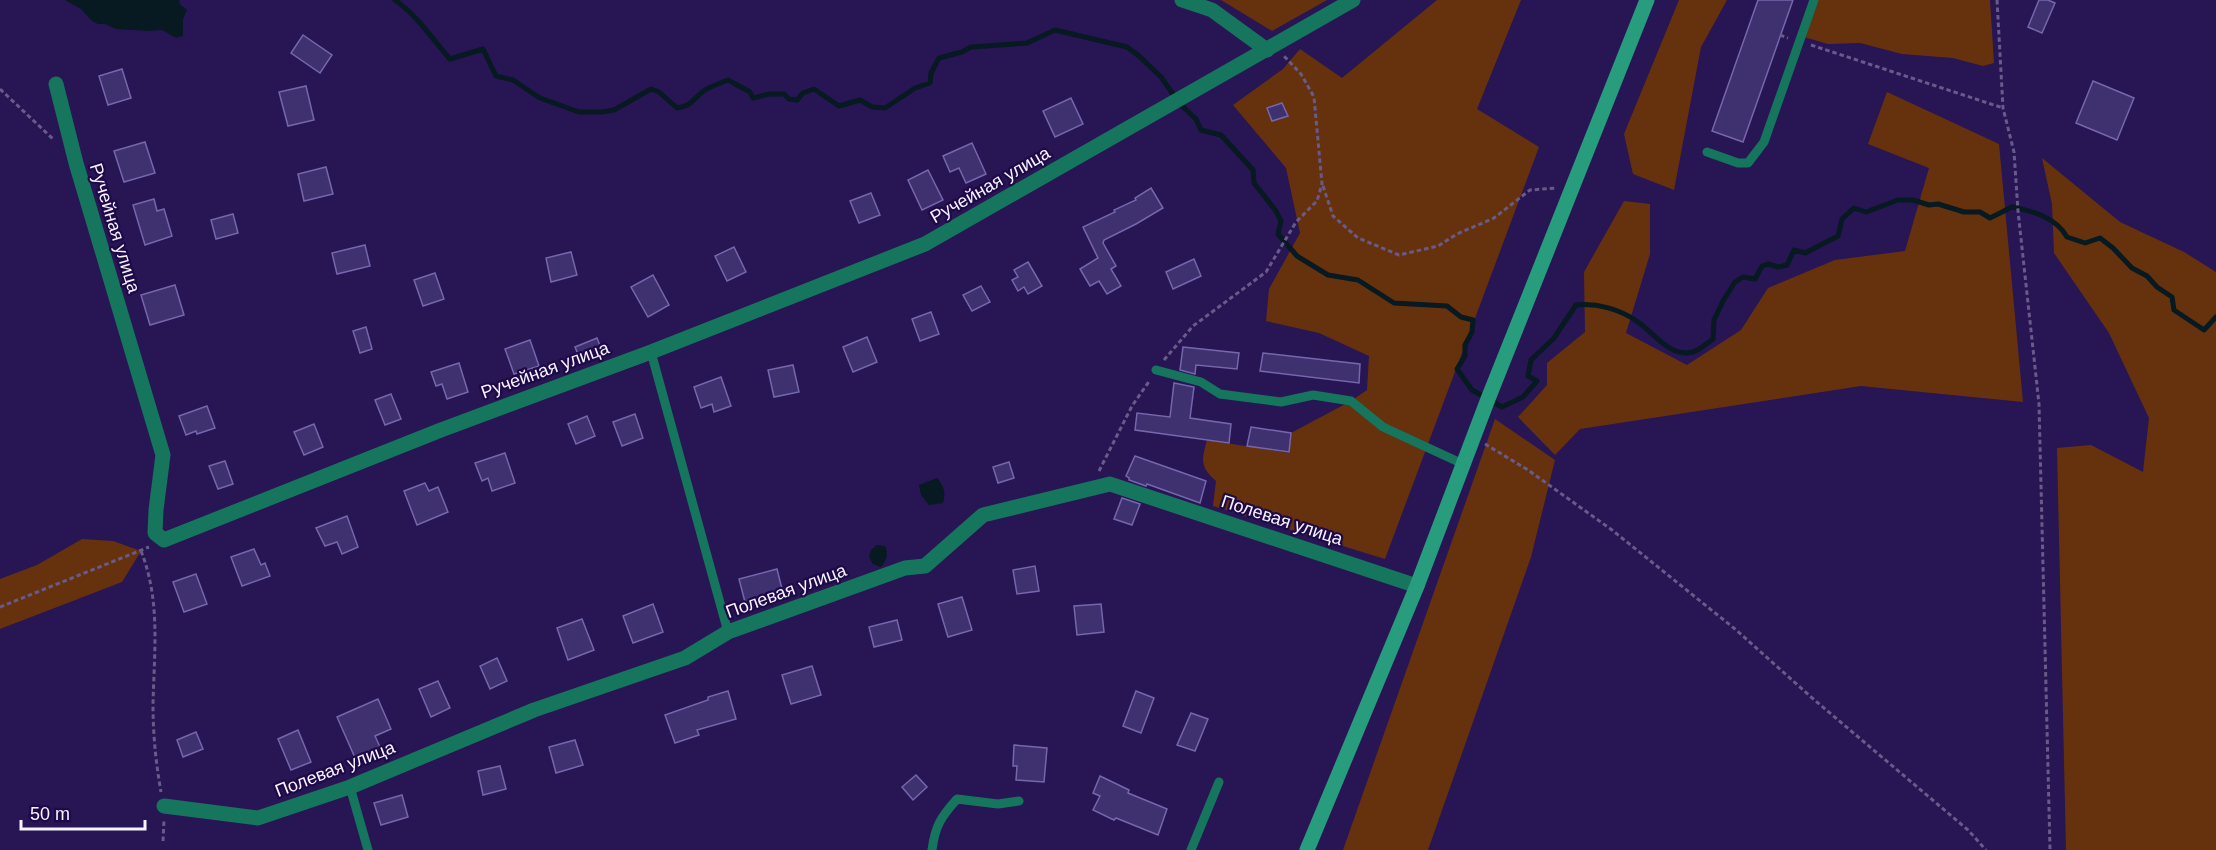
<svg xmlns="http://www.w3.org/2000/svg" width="2216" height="850" viewBox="0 0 2216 850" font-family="Arial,sans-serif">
	<rect width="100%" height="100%" fill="#281554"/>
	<g fill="#66320e">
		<path d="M1221 0H1327L1272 31Z"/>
		<path d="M1437 0H1521L1477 109 1539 147 1385 559 1213 506 1216 481C1199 466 1202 460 1207 440L1289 453 1291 433 1351 401 1367 390 1369 356 1319 333 1266 321 1269 289 1300 233 1286 168 1233 105 1283 69 1300 49 1342 78Z"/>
		<path d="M1679 0H1727L1701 47 1674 190 1633 174 1624 134Z"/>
		<path d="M1817 0H1990L1994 63 1983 66 1953 58 1902 54 1860 43 1828 44 1804 37Z"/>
		<path d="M1887 92 1999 144 2023 402 1861 386 1580 429 1555 455 1518 417 1547 385V363L1585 332 1584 272 1624 201 1650 204V254L1626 333 1687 365 1741 330 1768 288 1835 260 1905 251 1929 168 1868 144Z"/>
		<path d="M2042 158 2120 222 2184 252 2216 272V850H2066L2057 448 2091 445 2143 472 2149 418 2109 333 2054 253 2052 204Z"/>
		<path d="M1495 419 1555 460 1531 557 1428 850H1343Z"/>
		<path d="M82 539 113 541 141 551 122 582 0 629V579L37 565Z"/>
	</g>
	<g fill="#071921">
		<path d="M65 0H179L180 4 187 10 183 19V36L176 38 162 30 149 31 116 29 105 24H98L92 21 81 9Z"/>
		<path d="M937 478C944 486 946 493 943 503L929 505 921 495 919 485Z"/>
		<path d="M877 545 885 546C889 554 886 560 881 567L873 564 869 557 871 550Z"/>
	</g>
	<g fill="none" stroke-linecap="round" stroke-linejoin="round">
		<path stroke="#071921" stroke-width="5" d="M395 0C418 16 432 39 450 59L483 49 496 76 513 80 540 98 579 112H602L614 110 651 89 659 92 677 108C693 106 693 98 705 90 712 86 720 83 728 80L750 92 753 98 769 94H784L789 99 797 100 803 93 814 89 839 106 860 100 872 107 885 108 915 88 930 83 931 73 939 58 962 52 971 47 1027 43 1055 30 1127 47 1139 56 1161 77 1180 104 1196 119 1201 130 1221 135 1253 170 1254 183 1276 211 1281 221 1278 234 1297 256 1328 275 1358 280 1394 303 1447 306 1461 317 1473 320 1472 332 1465 345V356L1457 369 1472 390 1502 407 1523 397 1537 381 1528 376 1531 360 1554 338 1576 305C1597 303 1620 309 1638 322 1654 333 1670 358 1693 352 1700 350 1707 343 1713 339L1714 320 1723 301 1735 282 1743 277 1755 279 1762 266 1768 264 1778 267 1787 265 1794 250 1805 253 1838 236 1842 219 1854 208 1866 212 1898 200H1913L1929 205 1938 204 1964 212H1980L1990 218 2012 207C2032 211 2056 217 2067 237L2085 243 2100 238 2113 248 2132 268 2147 276 2157 287 2172 297 2174 310 2204 330 2216 317"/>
	</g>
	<g fill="#3f3070" stroke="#7467ad" stroke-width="1.5">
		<path d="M1758 0H1793L1743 142 1712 131Z"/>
		<path d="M2039 0H2048L2055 3 2042 33 2028 27Z"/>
		<path d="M303 35 332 55 320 73 291 53Z"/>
		<path d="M122 69 131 98 108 105 99 76Z"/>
		<path d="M2093 81 2134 98 2117 140 2076 123Z"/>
		<path d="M306 86 314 120 288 126 279 92Z"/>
		<path d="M1071 98 1083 124 1055 137 1043 111Z"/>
		<path d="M1282 103 1288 116 1272 121 1267 108Z"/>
		<path d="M145 142 155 173 124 182 114 151Z"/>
		<path d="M972 143 986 174 966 183 959 168 950 172 943 156Z"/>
		<path d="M326 167 333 194 304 201 298 174Z"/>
		<path d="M928 170 943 200 922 210 908 180Z"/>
		<path d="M1151 188 1163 208 1136 224 1104 240 1103 243 1116 266 1111 269 1121 286 1107 294 1099 281 1090 286 1080 269 1098 258 1083 227 1115 212 1114 210 1136 200 1135 198Z"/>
		<path d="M871 193 880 215 859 223 850 201Z"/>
		<path d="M154 199 157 211 164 209 172 236 145 245 133 205Z"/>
		<path d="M233 214 238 233 216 239 211 220Z"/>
		<path d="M365 245 370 266 337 274 332 253Z"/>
		<path d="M734 247 746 272 727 281 715 256Z"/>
		<path d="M571 252 577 275 551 282 546 258Z"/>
		<path d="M1194 259 1201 276 1173 289 1166 272Z"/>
		<path d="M1028 262 1042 286 1028 294 1024 287 1018 291 1012 280 1018 277 1014 270Z"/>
		<path d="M435 273 444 299 423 306 414 280Z"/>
		<path d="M653 275 669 305 648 317 631 287Z"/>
		<path d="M175 285 184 315 150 325 141 295Z"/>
		<path d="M981 286 990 302 972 311 963 295Z"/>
		<path d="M931 312 939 334 920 341 912 319Z"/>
		<path d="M366 327 372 349 360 353 353 331Z"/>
		<path d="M867 337 877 362 853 372 843 347Z"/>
		<path d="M597 338 603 353 581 362 575 347Z"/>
		<path d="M530 340 539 366 514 374 505 349Z"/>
		<path d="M1183 347 1239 353 1237 369 1196 365 1195 374 1180 370Z"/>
		<path d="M1263 353 1360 364 1359 383 1260 371Z"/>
		<path d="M459 363 468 392 447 399 442 384 436 386 431 372Z"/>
		<path d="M793 365 799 392 774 397 768 370Z"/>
		<path d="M721 377 731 406 714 412 712 404 701 408 694 387Z"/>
		<path d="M1174 383 1194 387 1190 418 1231 424 1229 443 1135 430 1137 413 1170 417Z"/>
		<path d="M391 394 401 419 385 425 375 400Z"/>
		<path d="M207 406 215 428 197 434 196 431 186 435 179 416Z"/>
		<path d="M635 414 643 438 622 446 613 422Z"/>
		<path d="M587 416 595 436 576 444 568 424Z"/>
		<path d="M314 424 323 447 304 455 294 432Z"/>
		<path d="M1251 427 1291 433 1289 452 1247 446Z"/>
		<path d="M505 453 515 483 492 491 488 478 482 481 475 463Z"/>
		<path d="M1135 456 1206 481 1200 503 1147 484 1146 486 1129 480V478L1126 476Z"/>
		<path d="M225 461 233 484 218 489 209 466Z"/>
		<path d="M1009 462 1014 478 998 483 993 467Z"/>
		<path d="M425 483 429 491 438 487 448 512 417 525 404 491Z"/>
		<path d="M1122 498 1140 504 1132 525 1114 519Z"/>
		<path d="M347 516 358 547 342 554 337 542 325 546 316 528Z"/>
		<path d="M254 549 261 565 265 563 270 576 242 586 231 557Z"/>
		<path d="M1035 566 1039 591 1017 594 1013 570Z"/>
		<path d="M777 569 783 593 745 602 739 579Z"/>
		<path d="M196 574 207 604 184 612 173 582Z"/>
		<path d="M962 597 972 630 948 637 938 604Z"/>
		<path d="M653 604 663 632 633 643 623 616Z"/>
		<path d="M1101 604 1104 632 1077 635 1074 606Z"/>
		<path d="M582 619 594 650 568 660 557 628Z"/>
		<path d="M897 620 902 640 874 647 869 627Z"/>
		<path d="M497 658 507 681 490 689 480 666Z"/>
		<path d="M812 666 821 695 791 704 782 675Z"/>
		<path d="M438 681 450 708 431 717 419 689Z"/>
		<path d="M728 691 736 719 697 730 699 735 675 743 665 715 708 700V697Z"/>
		<path d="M1136 691 1154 698 1141 733 1123 726Z"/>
		<path d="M378 699 391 729 375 736 381 749 356 760 337 717Z"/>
		<path d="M1191 713 1208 719 1195 751 1177 745Z"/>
		<path d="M298 730 311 762 291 770 278 739Z"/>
		<path d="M196 732 203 749 183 757 177 740Z"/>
		<path d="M575 740 583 765 556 773 549 747Z"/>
		<path d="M1014 745 1047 748 1044 782 1016 780 1017 766H1013Z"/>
		<path d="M500 766 506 789 483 795 478 771Z"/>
		<path d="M916 775 927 787 913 800 902 787Z"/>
		<path d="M1100 776 1129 790 1128 793 1167 809 1158 835 1116 818 1114 820 1093 810 1100 796 1093 793Z"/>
		<path d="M402 795 408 817 381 825 374 803Z"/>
	</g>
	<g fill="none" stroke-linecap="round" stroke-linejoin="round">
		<g stroke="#685b89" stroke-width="3" stroke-dasharray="4.5 3" stroke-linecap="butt">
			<path d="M1997 0 2003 108 2014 152 2018 211 2039 404 2050 850"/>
			<path d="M1780 35 1788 38"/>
			<path d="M1811 45 2003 108"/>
			<path d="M0 89 53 139"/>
			<path d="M1323 186 1333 216 1358 238 1399 255 1438 246 1457 234 1494 218 1530 190 1556 188"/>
			<path d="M1164 360 1193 326 1266 272 1296 222 1317 201 1322 184 1314 97 1301 74 1284 56"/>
			<path d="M1485 444 1528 470 1612 530 1735 629 1811 697 1968 830 1986 850"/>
			<path d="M1099 471 1132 406 1150 380"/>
			<path d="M141 551C161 601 154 653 153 705 153 735 156 764 161 792"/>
			<path d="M0 607 149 547"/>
			<path d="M163 841 164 820"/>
		</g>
		<g stroke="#15755d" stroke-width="9">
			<path d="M1707 152 1738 163H1748L1764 142 1814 0"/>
			<path d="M651 352 728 632"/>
			<path d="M1156 370 1201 382 1220 394 1281 402 1313 395 1351 401 1383 427 1463 464"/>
			<path d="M350 787 368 850"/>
			<path d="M932 850C935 826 941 817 957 799L998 804 1019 801"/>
			<path d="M1191 850 1219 782"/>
		</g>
		<g stroke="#15755d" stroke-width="15">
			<path d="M1182 0 1212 10 1267 50"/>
			<path d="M56 84 76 163 163 455 156 510 155 533 164 540 441 430 651 352 925 244 1353 0"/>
			<path d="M164 806 258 818 350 787 534 710 685 658 728 632 905 568 925 566 983 515 1110 484 1417 586"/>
		</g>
		<path stroke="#279d7e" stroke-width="15" d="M1307 850 1417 586 1488 399 1647 0"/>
	</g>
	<g text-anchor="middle" stroke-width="4.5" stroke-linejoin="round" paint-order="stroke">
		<g font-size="18" fill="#f5f4fc" stroke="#1f0948">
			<text transform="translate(990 185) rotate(-30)" y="6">Ручейная улица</text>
			<text transform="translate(115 228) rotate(73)" y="6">Ручейная улица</text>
			<text transform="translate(545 370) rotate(-20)" y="6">Ручейная улица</text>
			<text transform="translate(1282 520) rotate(18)" y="6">Полевая улица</text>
			<text transform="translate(786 591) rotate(-20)" y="6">Полевая улица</text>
			<text transform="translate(335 769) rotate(-21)" y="6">Полевая улица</text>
		</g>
	</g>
	<path d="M21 820v9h124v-9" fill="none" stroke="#f5f4fc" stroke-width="3"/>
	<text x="30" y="820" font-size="18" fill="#f5f4fc" stroke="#1f0948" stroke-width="4.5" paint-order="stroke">50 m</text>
</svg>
